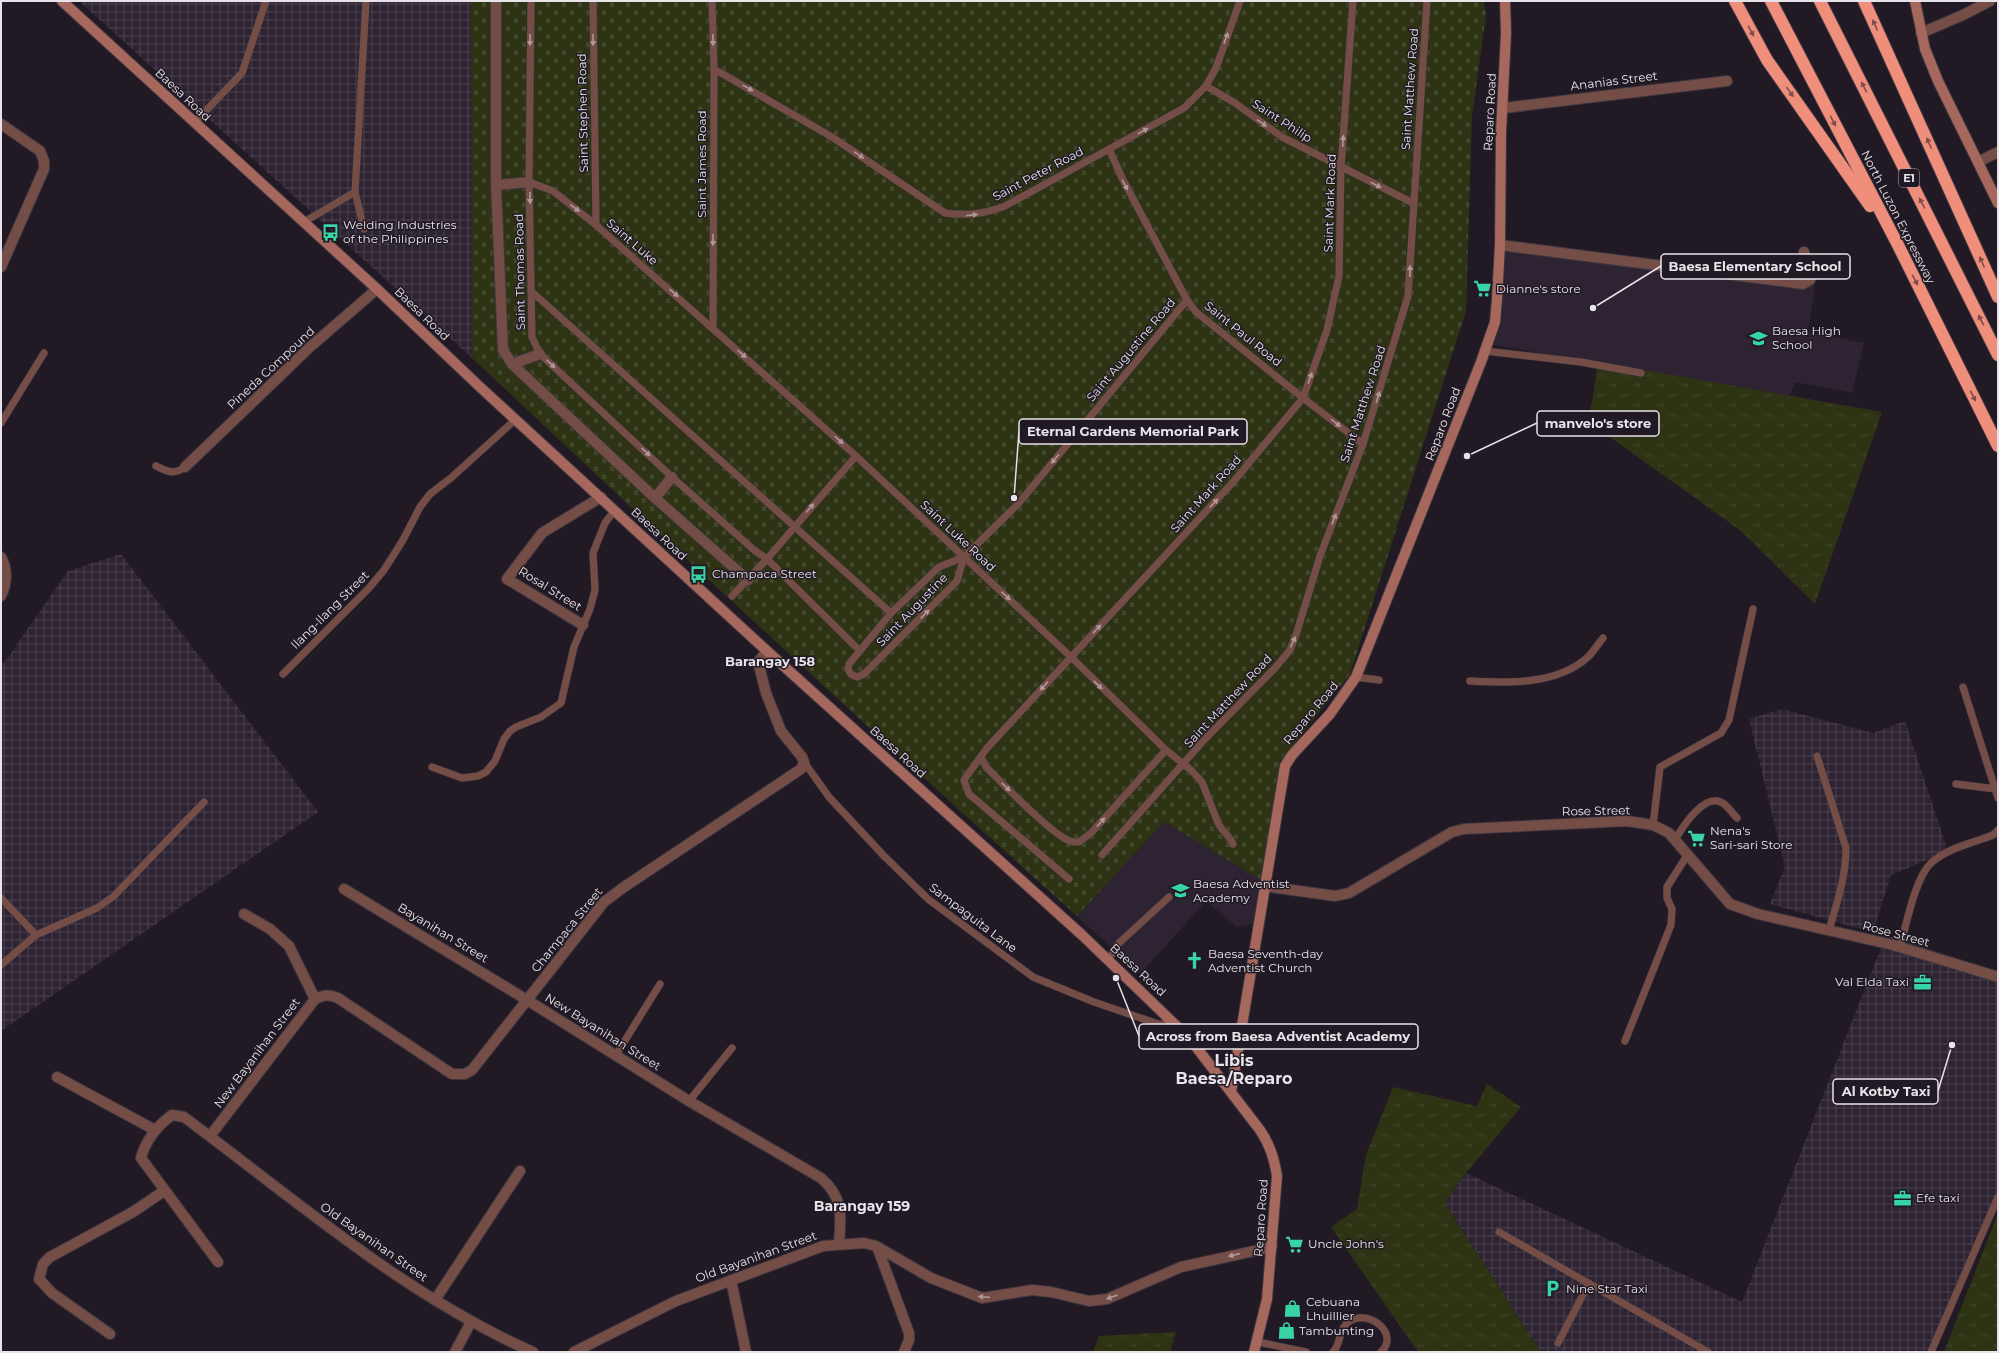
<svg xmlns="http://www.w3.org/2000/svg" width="1999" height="1353" viewBox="0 0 1999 1353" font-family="Montserrat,sans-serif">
	<defs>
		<pattern id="industrial-grid" width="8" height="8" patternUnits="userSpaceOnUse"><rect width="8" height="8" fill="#2e2332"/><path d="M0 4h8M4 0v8" fill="none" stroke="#4c4350"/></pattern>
		<pattern id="grass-tufts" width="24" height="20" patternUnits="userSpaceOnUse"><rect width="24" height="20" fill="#2d3313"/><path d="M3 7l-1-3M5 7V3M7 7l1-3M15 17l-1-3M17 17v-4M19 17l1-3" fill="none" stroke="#41472a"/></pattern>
		<pattern id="cemetery-stones" width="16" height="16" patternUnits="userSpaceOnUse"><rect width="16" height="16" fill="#2d3313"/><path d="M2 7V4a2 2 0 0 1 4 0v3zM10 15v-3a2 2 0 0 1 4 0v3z" fill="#41472a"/></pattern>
	</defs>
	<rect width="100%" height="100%" fill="#211a24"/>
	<g fill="url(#industrial-grid)">
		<path d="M79 1H471L472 358Z"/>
		<path d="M121 554 318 812 1 1031V667L68 571Z"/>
		<path d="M1782 709 1873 733 1905 721 1948 851 1891 875 1873 932 1770 904 1785 867 1749 719Z"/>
		<path d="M1886 935 1998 972V1207L1927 1352H1541L1445 1203 1466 1173 1742 1302Z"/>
	</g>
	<g fill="#2e2332">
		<path d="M1505 250 1815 286 1808 332 1864 343 1852 393 1795 382 1790 396 1494 345Z"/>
		<path d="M1164 822 1263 881 1253 924 1237 927 1206 901 1140 974 1077 916Z"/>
	</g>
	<g fill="url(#grass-tufts)">
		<path d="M1598 362 1882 412 1815 604 1741 531 1589 422Z"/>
		<path d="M1487 1084 1521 1107 1466 1173 1445 1203 1541 1352H1418L1331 1227 1357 1209 1366 1155 1393 1087 1477 1106Z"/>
		<path d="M1998 1213V1352H1944Z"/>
		<path d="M1176 1332 1170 1352H1093L1099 1336Z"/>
	</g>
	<path fill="url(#cemetery-stones)" d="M471 1H1484L1486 15 1472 116 1466 311 1350 674 1280 762 1263 881 1164 822 1077 916C872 733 672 546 472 358Z"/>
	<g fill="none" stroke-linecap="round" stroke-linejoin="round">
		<defs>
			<g id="lane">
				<path d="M531 1 529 182 532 337 540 354 672 477 754 550 767 559 860 651"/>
				<path d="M593 1 596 225"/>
				<path d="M712 1 714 69 713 327"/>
				<path d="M714 69 832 137 945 213C967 216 984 214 1005 206L1184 108 1206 86 1216 68 1240 1"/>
				<path d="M1206 86 1235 103 1282 137 1413 203"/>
				<path d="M194 123 242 73 266 1"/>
				<path d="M1109 149 1123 180 1187 300 1196 312 1303 398 1363 444"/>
				<path d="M529 182 553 191 596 225 856 456 1071 657 1166 750 1191 770 1202 782 1218 823C1222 831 1229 835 1233 844"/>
				<path d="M304 222 355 192"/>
				<path d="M364 229 355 192 366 1"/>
				<path d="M531 291 891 613"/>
				<path d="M1485 351 1581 362 1641 373"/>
				<path d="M1 423 44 353"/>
				<path d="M156 466C168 472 174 475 185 467"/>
				<path d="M964 557 957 581 864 674 857 677C850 675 847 671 849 664L891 613 939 567 964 557 1018 504 1187 300"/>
				<path d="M732 596 767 559 856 456"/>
				<path d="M283 674 369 588 384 570 403 540 420 507 430 494 452 477 516 419"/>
				<path d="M1356 677 1379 680"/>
				<path d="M1470 681C1509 683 1557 685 1588 657 1593 652 1598 644 1603 638"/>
				<path d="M1963 687 1998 798"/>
				<path d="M1817 756 1846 848C1846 876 1837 903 1829 930"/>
				<path d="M981 757 986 767C1001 782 1053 836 1070 841 1072 842 1076 842 1079 842L1091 833 1166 750"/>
				<path d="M804 762 829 797 884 856 928 899 1033 977 1094 1002 1161 1025 1171 1019"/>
				<path d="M432 767 462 778 478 776 486 772 495 761 504 739 510 731 516 727 541 717 561 703 574 647 590 609 595 590 593 553 605 523 615 510"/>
				<path d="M1956 784 1996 789"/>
				<path d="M1653 825 1660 767 1721 733 1729 720 1753 609"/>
				<path d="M1675 840C1683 826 1706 790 1724 804 1729 808 1733 814 1737 818"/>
				<path d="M1102 855 1205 739 1275 668 1290 650 1296 635 1320 556 1363 444 1408 296 1427 1"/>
				<path d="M1069 879 969 794 964 780 987 748 1234 481 1303 398 1327 330 1339 276 1341 167 1353 1"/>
				<path d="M1 898 36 935"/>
				<path d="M1900 947C1906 926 1915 878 1931 863 1947 848 1973 843 1993 835L1998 830"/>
				<path d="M1108 960 1118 944 1169 897"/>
				<path d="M1 965 36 935 97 908 114 896 204 802"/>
				<path d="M1625 1041 1671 925 1672 909 1667 898V887L1688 854"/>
				<path d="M616 1055 660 984"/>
				<path d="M689 1101 732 1048"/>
				<path d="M1499 1232 1708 1352"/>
				<path d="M1258 1342 1306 1352"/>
				<path d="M1558 1343 1589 1283"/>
				<path d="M1333 1352C1342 1344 1337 1325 1354 1319 1373 1312 1399 1335 1381 1352"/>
				<path d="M1931 1352 1998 1197"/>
			</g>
			<g id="street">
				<path d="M496 1V185L503 350 512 364 655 498 748 580"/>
				<path d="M1921 33 1963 15 1990 1"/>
				<path d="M1504 108 1727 81"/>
				<path d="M1 124 40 151 44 161V169L1 267"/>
				<path d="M1978 162 1998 152"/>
				<path d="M496 185 529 182"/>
				<path d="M1500 245 1803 284 1810 280 1804 252"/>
				<path d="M512 364 540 354"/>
				<path d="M185 467 310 347 377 289"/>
				<path d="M655 498 672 477"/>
				<path d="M1 557C8 569 7 584 1 596"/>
				<path d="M583 625 507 579 542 533 601 497"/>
				<path d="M1264 886 1335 896 1349 893 1452 832 1464 829 1627 821 1653 825 1669 833 1730 904 1758 914 1893 945 1998 977"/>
				<path d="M344 889 527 1000 689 1101 821 1178C844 1198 841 1216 839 1244"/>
				<path d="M244 914 270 929 289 946 315 999"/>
				<path d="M57 1077 155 1130"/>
				<path d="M210 1136 315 999C324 995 328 994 338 998L452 1074H465L472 1070 604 902 624 887 801 769 804 762 802 757 781 731 766 693 758 662 767 651"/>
				<path d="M878 1249 909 1333V1340L904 1352"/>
				<path d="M218 1262 141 1158C145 1141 158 1125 172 1115L184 1117C296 1200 404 1295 533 1352"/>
				<path d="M731 1280 746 1352"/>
				<path d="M435 1300 520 1171"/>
				<path d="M110 1334 52 1293 39 1279 43 1264 50 1257 133 1212 164 1191"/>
				<path d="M455 1352 471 1322"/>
				<path d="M574 1352 676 1301 823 1246 864 1243 876 1246 931 1278 982 1298 1032 1290 1051 1292 1089 1301 1107 1299 1181 1267 1272 1247"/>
			</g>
			<g id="secondary">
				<path d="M62 1 377 289 480 387 767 651 1082 935 1190 1039 1260 1130C1270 1145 1274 1158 1277 1176L1267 1299 1254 1352"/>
				<path d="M1915 1 1925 49 1938 81 1998 203"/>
				<path d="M1231 1092 1285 766 1292 755 1330 714 1356 677 1481 362 1495 322 1497 299 1500 245 1501 133 1506 33 1505 1"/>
			</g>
			<g id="highway">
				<path d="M1735 1 1767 60 1870 206"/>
				<path d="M1771 1 1898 245 1998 446"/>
				<path d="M1820 1 1998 355"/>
				<path d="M1864 1 1998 297"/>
			</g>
		</defs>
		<use href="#lane" stroke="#3d3640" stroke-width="8"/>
		<use href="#street" stroke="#3d3640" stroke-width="12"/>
		<use href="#secondary" stroke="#3d3640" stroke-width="12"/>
		<use href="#highway" stroke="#3d3640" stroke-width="14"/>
		<use href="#lane" stroke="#744d46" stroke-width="7"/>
		<use href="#street" stroke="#744d46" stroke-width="10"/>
		<use href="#secondary" stroke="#a6675c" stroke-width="10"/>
		<use href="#highway" stroke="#f08e7c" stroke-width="12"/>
	</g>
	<defs><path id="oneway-solid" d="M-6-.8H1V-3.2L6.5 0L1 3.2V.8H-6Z"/></defs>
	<g fill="#7e4e4c">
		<use href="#oneway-solid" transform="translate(1875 25) rotate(-114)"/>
		<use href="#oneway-solid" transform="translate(1751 31) rotate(61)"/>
		<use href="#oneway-solid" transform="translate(1864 87) rotate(-117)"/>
		<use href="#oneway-solid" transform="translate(1790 92) rotate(55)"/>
		<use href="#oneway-solid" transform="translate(1833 121) rotate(63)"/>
		<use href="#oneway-solid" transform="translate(1929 143) rotate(-114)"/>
		<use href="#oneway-solid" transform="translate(1922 203) rotate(-117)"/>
		<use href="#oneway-solid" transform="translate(1982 262) rotate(-114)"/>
		<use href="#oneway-solid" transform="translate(1915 280) rotate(63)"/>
		<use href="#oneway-solid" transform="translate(1981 320) rotate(-117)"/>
		<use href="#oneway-solid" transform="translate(1973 396) rotate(63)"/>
	</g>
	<g fill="#ae9898">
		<use href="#oneway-solid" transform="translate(1226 38) rotate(-70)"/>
		<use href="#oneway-solid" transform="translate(530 40) rotate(90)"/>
		<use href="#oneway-solid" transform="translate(593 40) rotate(89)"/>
		<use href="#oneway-solid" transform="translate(713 40) rotate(89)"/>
		<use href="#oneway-solid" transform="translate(748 88) rotate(29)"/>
		<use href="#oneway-solid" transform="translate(1262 123) rotate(35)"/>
		<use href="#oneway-solid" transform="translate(1143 131) rotate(-29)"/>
		<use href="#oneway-solid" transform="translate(1343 141) rotate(-86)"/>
		<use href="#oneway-solid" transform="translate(859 155) rotate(34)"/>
		<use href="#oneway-solid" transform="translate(1125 185) rotate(62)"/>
		<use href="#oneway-solid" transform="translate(1376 185) rotate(27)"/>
		<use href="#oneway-solid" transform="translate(530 198) rotate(89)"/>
		<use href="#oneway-solid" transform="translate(575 208) rotate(38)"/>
		<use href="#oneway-solid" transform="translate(972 215) rotate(-7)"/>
		<use href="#oneway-solid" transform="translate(713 240) rotate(90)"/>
		<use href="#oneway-solid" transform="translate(1410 271) rotate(-88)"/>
		<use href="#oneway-solid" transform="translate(674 293) rotate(41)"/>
		<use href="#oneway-solid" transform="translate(742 354) rotate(42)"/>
		<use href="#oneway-solid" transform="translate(551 364) rotate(43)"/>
		<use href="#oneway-solid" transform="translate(1310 378) rotate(-71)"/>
		<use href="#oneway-solid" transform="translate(1378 397) rotate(-72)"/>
		<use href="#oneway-solid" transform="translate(1336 423) rotate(37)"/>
		<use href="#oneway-solid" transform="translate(839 440) rotate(42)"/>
		<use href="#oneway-solid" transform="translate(646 452) rotate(43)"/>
		<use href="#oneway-solid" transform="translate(1055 459) rotate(130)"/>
		<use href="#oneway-solid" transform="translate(1214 503) rotate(-47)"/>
		<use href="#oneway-solid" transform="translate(810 508) rotate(-49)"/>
		<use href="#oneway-solid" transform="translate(1334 519) rotate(-69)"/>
		<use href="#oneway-solid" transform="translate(1006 596) rotate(43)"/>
		<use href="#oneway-solid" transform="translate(925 614) rotate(-45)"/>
		<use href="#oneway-solid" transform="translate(1097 629) rotate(-47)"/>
		<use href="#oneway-solid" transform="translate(1293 642) rotate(-66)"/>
		<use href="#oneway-solid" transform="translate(1098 685) rotate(44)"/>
		<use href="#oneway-solid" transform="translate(1044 686) rotate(133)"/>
		<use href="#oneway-solid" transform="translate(1006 787) rotate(44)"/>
		<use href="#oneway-solid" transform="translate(1101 822) rotate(-48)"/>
		<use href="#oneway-solid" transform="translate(1234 1255) rotate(167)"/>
		<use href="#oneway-solid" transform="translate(984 1297) rotate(-176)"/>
		<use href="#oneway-solid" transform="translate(1112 1297) rotate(160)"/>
	</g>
	<defs>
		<symbol id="bus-bare" viewBox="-9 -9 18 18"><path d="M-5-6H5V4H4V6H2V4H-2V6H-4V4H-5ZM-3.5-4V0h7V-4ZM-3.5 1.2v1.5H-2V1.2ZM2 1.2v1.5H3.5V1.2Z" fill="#39d4a5" stroke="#211a24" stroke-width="2.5" paint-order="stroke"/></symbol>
		<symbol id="supermarket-bare" viewBox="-9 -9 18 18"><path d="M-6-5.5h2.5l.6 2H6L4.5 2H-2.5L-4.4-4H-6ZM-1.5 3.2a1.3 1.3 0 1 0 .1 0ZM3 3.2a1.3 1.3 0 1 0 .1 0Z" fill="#39d4a5" stroke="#211a24" stroke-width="2.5" paint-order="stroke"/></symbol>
		<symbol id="school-bare" viewBox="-9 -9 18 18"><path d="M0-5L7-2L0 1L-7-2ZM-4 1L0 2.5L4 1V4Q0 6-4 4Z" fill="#39d4a5" stroke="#211a24" stroke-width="2.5" paint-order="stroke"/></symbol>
		<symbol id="church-bare" viewBox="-9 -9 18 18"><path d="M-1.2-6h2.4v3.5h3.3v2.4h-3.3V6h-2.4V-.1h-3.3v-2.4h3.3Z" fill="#39d4a5" stroke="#211a24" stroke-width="2.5" paint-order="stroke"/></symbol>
		<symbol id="office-bare" viewBox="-9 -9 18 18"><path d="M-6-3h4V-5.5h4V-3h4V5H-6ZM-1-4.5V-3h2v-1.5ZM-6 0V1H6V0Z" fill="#39d4a5" stroke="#211a24" stroke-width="2.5" paint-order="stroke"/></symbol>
		<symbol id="parking-bare" viewBox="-9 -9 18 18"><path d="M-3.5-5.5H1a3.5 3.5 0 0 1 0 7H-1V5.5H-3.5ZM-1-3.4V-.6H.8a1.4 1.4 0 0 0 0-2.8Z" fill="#39d4a5" stroke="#211a24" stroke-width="2.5" paint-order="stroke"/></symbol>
		<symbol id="shop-bare" viewBox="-9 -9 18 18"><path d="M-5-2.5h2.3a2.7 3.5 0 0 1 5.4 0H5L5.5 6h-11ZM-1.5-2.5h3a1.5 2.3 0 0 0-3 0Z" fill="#39d4a5" stroke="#211a24" stroke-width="2.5" paint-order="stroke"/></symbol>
	</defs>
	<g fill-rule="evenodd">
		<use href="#bus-bare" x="318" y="220" width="25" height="25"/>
		<use href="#supermarket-bare" x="1470" y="276" width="25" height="25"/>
		<use href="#school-bare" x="1746" y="326" width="25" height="25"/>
		<use href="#bus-bare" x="686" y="562" width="25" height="25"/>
		<use href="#supermarket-bare" x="1684" y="826" width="25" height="25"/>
		<use href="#school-bare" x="1168" y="878" width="25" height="25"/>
		<use href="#church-bare" x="1182" y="948" width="25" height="25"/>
		<use href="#office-bare" x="1910" y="970" width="25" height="25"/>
		<use href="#office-bare" x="1890" y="1186" width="25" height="25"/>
		<use href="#supermarket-bare" x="1282" y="1232" width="25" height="25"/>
		<use href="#parking-bare" x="1540" y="1276" width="25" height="25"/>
		<use href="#shop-bare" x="1280" y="1296" width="25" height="25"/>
		<use href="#shop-bare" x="1274" y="1318" width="25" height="25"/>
	</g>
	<g text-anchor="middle" stroke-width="3" stroke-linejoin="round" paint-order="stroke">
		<rect fill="#211a24" stroke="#aca7af" stroke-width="1" x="1899" y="169" width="20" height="18" rx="3"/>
		<g font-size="11" font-weight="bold" fill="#e8e3ea">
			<text x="1909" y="182">E1</text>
		</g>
		<g font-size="12" fill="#e8e3ea" stroke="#211a24">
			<text transform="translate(1614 81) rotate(-7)" y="4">Ananias Street</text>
			<text transform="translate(1410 89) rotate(-86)" y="4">Saint Matthew Road</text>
			<text transform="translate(183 95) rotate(43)" y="4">Baesa Road</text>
			<text transform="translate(1490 112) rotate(-87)" y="4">Reparo Road</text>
			<text transform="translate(583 113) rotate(-91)" y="4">Saint Stephen Road</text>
			<text transform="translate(1282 121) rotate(33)" y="4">Saint Philip</text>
			<text transform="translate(702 164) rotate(-90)" y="4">Saint James Road</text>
			<text transform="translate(1038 174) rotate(-28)" y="4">Saint Peter Road</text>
			<text transform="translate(1330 203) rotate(-88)" y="4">Saint Mark Road</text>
			<text transform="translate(1898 217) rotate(63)" y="4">North Luzon Expressway</text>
			<text transform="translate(632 242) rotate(41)" y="4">Saint Luke</text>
			<text transform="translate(520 272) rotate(-91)" y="4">Saint Thomas Road</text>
			<text transform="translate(422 314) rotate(44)" y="4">Baesa Road</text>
			<text transform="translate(1243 334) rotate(39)" y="4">Saint Paul Road</text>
			<text transform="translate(1131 350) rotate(-50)" y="4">Saint Augustine Road</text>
			<text transform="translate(271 368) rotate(-43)" y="4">Pineda Compound</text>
			<text transform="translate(1363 404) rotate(-72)" y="4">Saint Matthew Road</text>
			<text transform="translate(1443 424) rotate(-69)" y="4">Reparo Road</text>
			<text transform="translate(1206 494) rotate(-48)" y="4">Saint Mark Road</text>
			<text transform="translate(659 534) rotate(43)" y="4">Baesa Road</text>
			<text transform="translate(958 536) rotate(43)" y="4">Saint Luke Road</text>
			<text transform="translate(550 589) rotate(32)" y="4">Rosal Street</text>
			<text transform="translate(330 610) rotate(-45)" y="4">Ilang-Ilang Street</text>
			<text transform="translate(912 610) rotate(-46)" y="4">Saint Augustine</text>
			<text transform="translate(1228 701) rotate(-47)" y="4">Saint Matthew Road</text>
			<text transform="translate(1311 713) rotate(-50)" y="4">Reparo Road</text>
			<text transform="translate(898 752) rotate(42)" y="4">Baesa Road</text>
			<text transform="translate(1596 811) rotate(-1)" y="4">Rose Street</text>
			<text transform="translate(973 918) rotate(37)" y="4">Sampaguita Lane</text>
			<text transform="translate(567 930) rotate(-51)" y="4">Champaca Street</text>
			<text transform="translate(443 933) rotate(31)" y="4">Bayanihan Street</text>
			<text transform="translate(1896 934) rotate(15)" y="4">Rose Street</text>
			<text transform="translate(1138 970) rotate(43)" y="4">Baesa Road</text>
			<text transform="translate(603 1032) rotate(32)" y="4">New Bayanihan Street</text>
			<text transform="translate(257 1053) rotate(-53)" y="4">New Bayanihan Street</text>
			<text transform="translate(1261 1218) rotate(-86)" y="4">Reparo Road</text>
			<text transform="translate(374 1242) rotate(35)" y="4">Old Bayanihan Street</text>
			<text transform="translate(756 1257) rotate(-20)" y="4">Old Bayanihan Street</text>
		</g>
		<g font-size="12" fill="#e8e3ea" stroke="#211a24" text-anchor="start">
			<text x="343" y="229">Welding Industries<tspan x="343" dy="14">of the Philippines</tspan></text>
			<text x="1496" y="293">Dianne's store</text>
			<text x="1772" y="335">Baesa High<tspan x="1772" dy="14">School</tspan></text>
			<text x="712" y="578">Champaca Street</text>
			<text x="1710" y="835">Nena's<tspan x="1710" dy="14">Sari-sari Store</tspan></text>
			<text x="1193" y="888">Baesa Adventist<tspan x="1193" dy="14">Academy</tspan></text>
			<text x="1208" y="958">Baesa Seventh-day<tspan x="1208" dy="14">Adventist Church</tspan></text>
			<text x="1909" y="986" text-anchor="end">Val Elda Taxi</text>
			<text x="1916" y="1202">Efe taxi</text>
			<text x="1308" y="1248">Uncle John's</text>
			<text x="1566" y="1293">Nine Star Taxi</text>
			<text x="1306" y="1306">Cebuana<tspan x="1306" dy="14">Lhuillier</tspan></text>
			<text x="1299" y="1335">Tambunting</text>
		</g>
		<g font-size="13" font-weight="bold" fill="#e8e3ea" stroke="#211a24">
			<text x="770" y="666">Barangay 158</text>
		</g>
		<g font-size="14" font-weight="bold" fill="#e8e3ea" stroke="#211a24">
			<text x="862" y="1211">Barangay 159</text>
		</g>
		<g font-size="16" font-weight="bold" fill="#e8e3ea" stroke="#211a24">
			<text x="1234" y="1066">Libis<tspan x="1234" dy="18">Baesa/Reparo</tspan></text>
		</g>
	</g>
	<path fill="none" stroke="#e8e3ea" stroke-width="1.5" d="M1593 308L1661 266M1467 456L1537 423M1014 498L1019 431M1116 978L1139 1036M1952 1045L1938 1091"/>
	<g fill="#e8e3ea" stroke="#211a24" stroke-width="1.5">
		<circle cx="1593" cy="308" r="4"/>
		<circle cx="1467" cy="456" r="4"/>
		<circle cx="1014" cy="498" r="4"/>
		<circle cx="1116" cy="978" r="4"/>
		<circle cx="1952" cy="1045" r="4"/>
	</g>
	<g fill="#211a24" stroke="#e8e3ea" stroke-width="1.5">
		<rect x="1661" y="254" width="189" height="25" rx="4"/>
		<rect x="1537" y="411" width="122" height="25" rx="4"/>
		<rect x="1019" y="419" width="228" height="25" rx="4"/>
		<rect x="1139" y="1024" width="279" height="25" rx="4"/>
		<rect x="1833" y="1079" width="105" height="25" rx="4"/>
	</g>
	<g font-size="13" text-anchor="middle" font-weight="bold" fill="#e8e3ea">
		<text x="1755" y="271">Baesa Elementary School</text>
		<text x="1598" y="428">manvelo's store</text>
		<text x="1133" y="436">Eternal Gardens Memorial Park</text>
		<text x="1278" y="1041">Across from Baesa Adventist Academy</text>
		<text x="1886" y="1096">Al Kotby Taxi</text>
	</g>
	<rect width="1999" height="1353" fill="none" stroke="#e8e3ea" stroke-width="4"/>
</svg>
